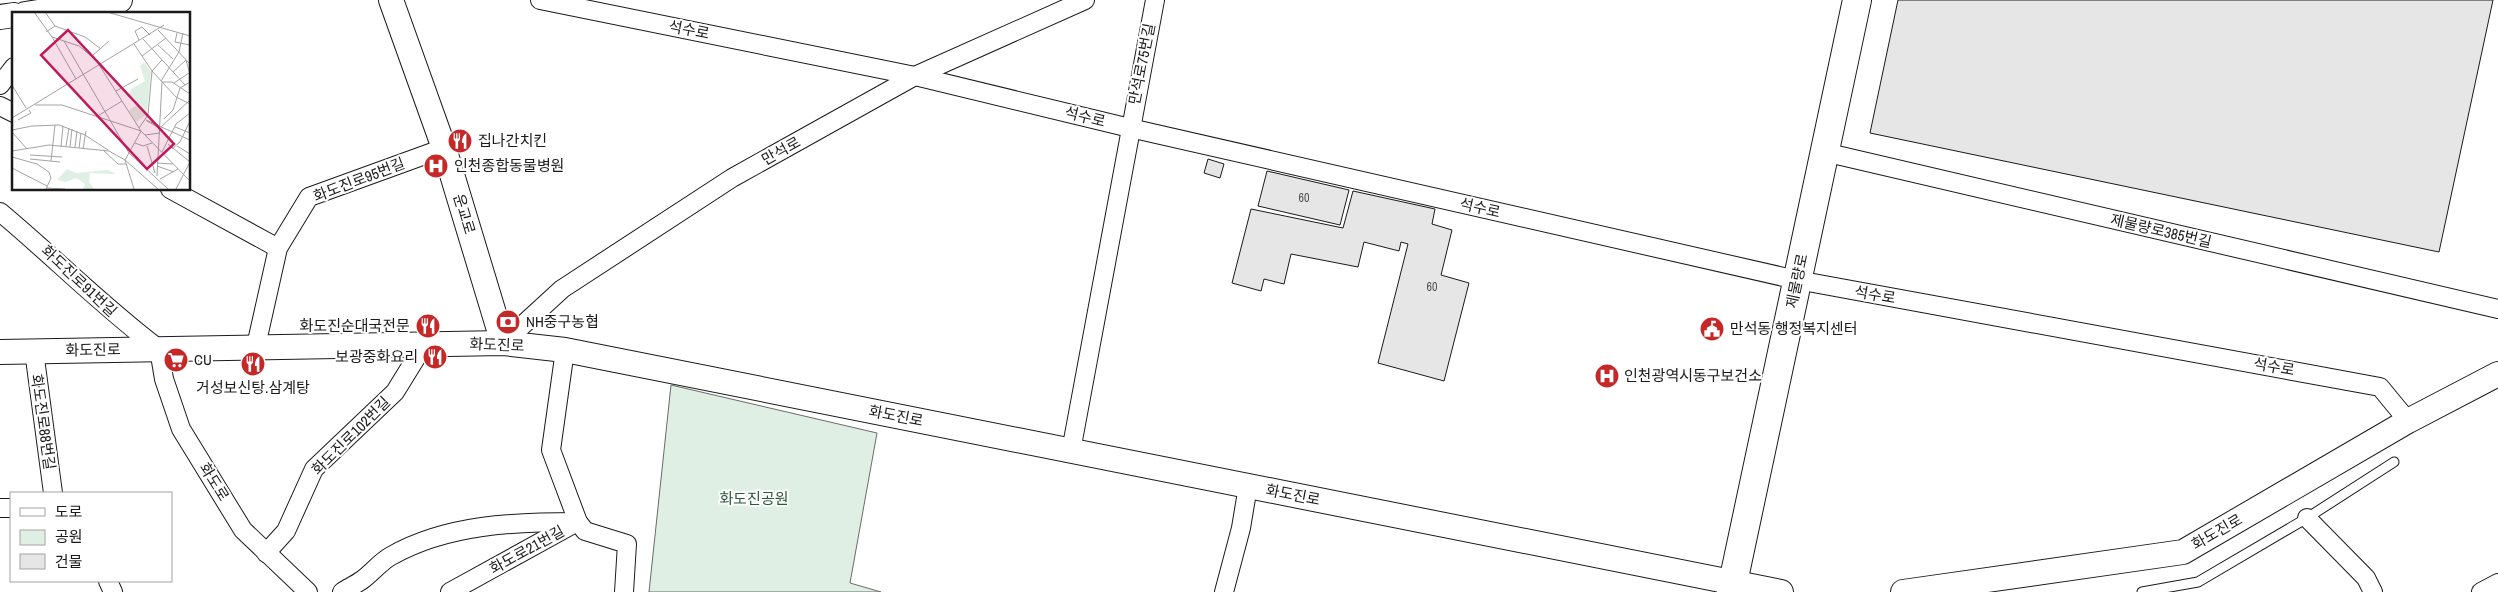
<svg xmlns="http://www.w3.org/2000/svg" width="2498" height="592" viewBox="0 0 2498 592" font-family="'Archivo Narrow','Noto Sans KR',sans-serif">
	<rect width="100%" height="100%" fill="#fff"/>
	<path fill="#e0efe3" stroke="#6a6a6a" d="M671 385 877 433 850 583 881 592H649Z"/>
	<g fill="#e6e6e6" stroke="#1a1a1a">
		<path d="M1898 0H2493L2439 252 1870 133Z"/>
		<path d="M1208 159 1224 164 1220 178 1204 173Z"/>
		<path d="M1267 171 1349 190 1340 225 1258 206Z"/>
		<path d="M1353 191 1435 209 1432 224 1452 230 1441 275 1469 283 1444 381 1378 363 1408 244 1401 242 1399 251 1364 242 1358 267 1291 254 1284 284 1264 279 1261 291 1232 283 1251 209 1343 228Z"/>
	</g>
	<g fill="none" stroke-linecap="round" stroke-linejoin="round">
		<defs>
			<path id="lane" d="M2142 592 2198 582 2307 518 2394 462"/>
			<g id="street">
				<path d="M540 0 915 76 1130 128 1797 280 2380 387 2408 421"/>
				<path d="M0 85 14 67"/>
				<path d="M0 106 14 113"/>
				<path d="M1824 152 2498 309"/>
				<path d="M170 189 278 248"/>
				<path d="M0 212C54 257 103 307 159 349L164 379 181 429 243 530 308 592"/>
				<path d="M503 343 562 289 732 178 915 76 1085 0"/>
				<path d="M256 346 278 248 309 197 444 148"/>
				<path d="M565 350 551 450 578 522 585 531 627 544 624 592"/>
				<path d="M34 351 53 493"/>
				<path d="M1071 451 1155 0"/>
				<path d="M0 508H11"/>
				<path d="M2307 518 2366 578 2373 592"/>
				<path d="M266 553 286 531 314 469 395 392 424 345"/>
				<path d="M108 581 113 592"/>
				<path d="M342 592C348 588 355 585 362 580 372 573 380 562 391 556 447 524 515 522 578 522"/>
				<path d="M450 592 577 522"/>
				<path d="M1224 592 1241 528 1248 486"/>
				<path d="M2481 592 2498 583"/>
			</g>
			<g id="secondary">
				<path d="M391 0 444 148 503 343"/>
				<path d="M25 14 120 0"/>
				<path d="M0 17 14 15"/>
				<path d="M0 352 503 343 565 350 1781 592"/>
				<path d="M1903 592 2183 552 2408 421 2498 374"/>
			</g>
			<path id="primary" d="M1731 592 1857 0"/>
		</defs>
		<use href="#lane" stroke="#1a1a1a" stroke-width="11"/>
		<use href="#street" stroke="#1a1a1a" stroke-width="20"/>
		<use href="#secondary" stroke="#1a1a1a" stroke-width="26"/>
		<use href="#primary" stroke="#1a1a1a" stroke-width="30"/>
		<use href="#lane" stroke="#fff" stroke-width="9"/>
		<use href="#street" stroke="#fff" stroke-width="18"/>
		<use href="#secondary" stroke="#fff" stroke-width="24"/>
		<use href="#primary" stroke="#fff" stroke-width="28"/>
	</g>
	<defs>
		<symbol id="restaurant-disc" viewBox="-11 -11 22 22"><circle r="9.5" fill="#c62828" stroke="#fff"/><path d="M-5-6h1v4h1v-4h1v4h1v-4h1v5L-1.5 .5V6h-2V.5L-5-1ZM5-6V6H3V1.5H1.5Q1.5-4 5-6Z" fill="#fff"/></symbol>
		<symbol id="hospital-disc" viewBox="-11 -11 22 22"><circle r="9.5" fill="#c62828" stroke="#fff"/><path d="M-5-5h3v3.5h4V-5h3V5h-3V1.5h-4V5h-3Z" fill="#fff"/></symbol>
		<symbol id="bank-disc" viewBox="-11 -11 22 22"><circle r="9.5" fill="#c62828" stroke="#fff"/><path d="M-6-4H6V4H-6ZM0-2.3a2.3 2.3 0 1 0 0 4.6a2.3 2.3 0 1 0 0-4.6Z" fill="#fff"/></symbol>
		<symbol id="civic-disc" viewBox="-11 -11 22 22"><circle r="9.5" fill="#c62828" stroke="#fff"/><path d="M-.6-6.5H3V-4.5H.6V-3L4-1V1h2V6H-6V1h2V-1L-.6-3ZM-1.2 2.5V6h2.4V2.5Z" fill="#fff"/></symbol>
		<symbol id="supermarket-disc" viewBox="-11 -11 22 22"><circle r="9.5" fill="#c62828" stroke="#fff"/><path d="M-6-5.5h2.5l.6 2H6L4.5 2H-2.5L-4.4-4H-6ZM-1.5 3.2a1.3 1.3 0 1 0 .1 0ZM3 3.2a1.3 1.3 0 1 0 .1 0Z" fill="#fff"/></symbol>
	</defs>
	<g fill-rule="evenodd">
		<use href="#restaurant-disc" x="446" y="127" width="28" height="28"/>
		<use href="#hospital-disc" x="422" y="152" width="28" height="28"/>
		<use href="#bank-disc" x="494" y="308" width="28" height="28"/>
		<use href="#restaurant-disc" x="414" y="312" width="28" height="28"/>
		<use href="#civic-disc" x="1698" y="315" width="28" height="28"/>
		<use href="#restaurant-disc" x="421" y="343" width="28" height="28"/>
		<use href="#supermarket-disc" x="162" y="346" width="28" height="28"/>
		<use href="#restaurant-disc" x="239" y="350" width="28" height="28"/>
		<use href="#hospital-disc" x="1593" y="362" width="28" height="28"/>
	</g>
	<g text-anchor="middle" stroke-width="4" stroke-linejoin="round" paint-order="stroke">
		<g font-size="12" fill="#4d4d4d">
			<text x="1304" y="202">60</text>
			<text x="1432" y="291">60</text>
		</g>
		<g font-size="15" fill="#1a1a1a" stroke="#fff">
			<text transform="translate(689 30) rotate(11)" y="5">석수로</text>
			<text transform="translate(1142 64) rotate(-79)" y="5">만석로75번길</text>
			<text transform="translate(1085 117) rotate(14)" y="5">석수로</text>
			<text transform="translate(781 151) rotate(-29)" y="5">만석로</text>
			<text transform="translate(359 180) rotate(-21)" y="5">화도진로95번길</text>
			<text transform="translate(1480 208) rotate(13)" y="5">석수로</text>
			<text transform="translate(464 214) rotate(73)" y="5">운교로</text>
			<text transform="translate(2161 231) rotate(13)" y="5">제물량로385번길</text>
			<text transform="translate(79 281) rotate(43)" y="5">화도진로91번길</text>
			<text transform="translate(1797 281) rotate(-78)" y="5">제물량로</text>
			<text transform="translate(1875 295) rotate(10)" y="5">석수로</text>
			<text transform="translate(497 345) rotate(2)" y="5">화도진로</text>
			<text transform="translate(93 350) rotate(-1)" y="5">화도진로</text>
			<text transform="translate(2274 367) rotate(10)" y="5">석수로</text>
			<text transform="translate(896 416) rotate(11)" y="5">화도진로</text>
			<text transform="translate(43 422) rotate(82)" y="5">화도진로88번길</text>
			<text transform="translate(351 436) rotate(-45)" y="5">화도진로102번길</text>
			<text transform="translate(214 482) rotate(58)" y="5">화도로</text>
			<text transform="translate(1293 495) rotate(11)" y="5">화도진로</text>
			<text transform="translate(2217 532) rotate(-30)" y="5">화도진로</text>
			<text transform="translate(527 550) rotate(-29)" y="5">화도로21번길</text>
		</g>
		<g font-size="15" fill="#1a1a1a" stroke="#fff" text-anchor="start">
			<text x="478" y="146">집나간치킨</text>
			<text x="454" y="171">인천종합동물병원</text>
			<text x="526" y="327">NH중구농협</text>
			<text x="410" y="331" text-anchor="end">화도진순대국전문</text>
			<text x="1730" y="334">만석동 행정복지센터</text>
			<text x="418" y="362" text-anchor="end">보광중화요리</text>
			<text x="194" y="365">CU</text>
			<text x="1624" y="381">인천광역시동구보건소</text>
			<text x="253" y="393" text-anchor="middle">거성보신탕.삼계탕</text>
		</g>
		<g font-size="15" fill="#2b5a34" stroke="#fff">
			<text x="754" y="504">화도진공원</text>
		</g>
	</g>
	<g transform="translate(12 12)">
		<rect width="178" height="178" fill="#fff"/>
		<path d="M132 50 139 60 135 102 124 110 117 98 125 93 117 83 119 77 133 69 128 54ZM55 157 64 161 96 158 104 162 78 161 77 170 82 177H71L73 172 64 166 54 170 45 168Z" fill="#e0efe3"/>
		<path fill="none" stroke="#a3a3a3" stroke-width="1" d="M22 0 40 25 67 34 84 48 129 119 178 169M33 0 43 14M95 0 178 24M146 18 178 52M34 20 43 14 73 25 89 37M165 21 163 30 178 33M40 25 64 67M131 27 173 73M127 28 123 19 130 15 138 23M52 29 117 141 156 177M122 32 140 59 164 85 178 92M146 33 161 47M80 44 97 29M130 44 154 26M161 60 174 48 178 62M149 69 167 40 171 21M162 71 177 61M0 73 14 96M104 79 126 67M23 93H50L129 119M84 105 110 89M0 106 152 13M152 107 161 98 168 76 178 70M6 108 19 101 17 98M134 108 178 128M135 109 149 117M149 115 178 88M163 115 178 121M127 116 136 103 140 59 150 48M0 118 20 114 47 113 73 123 96 138M0 120 15 137M133 123 148 121M123 131 131 134 140 131M156 132 178 150M54 134 57 116M135 134 143 161M165 134 178 142M49 135 51 114M58 135 60 117M63 135 65 119M67 136 69 121M71 137 74 119M160 137 168 130 178 109M91 138 106 152H114M0 139 37 133 97 139 113 148 146 177M150 140 164 112 178 101M18 143 50 145M0 145 25 152 37 160 39 166 34 177M18 147 48 150M39 149 43 113M145 151 161 152M145 154 162 160M0 156 35 174M145 164 150 70H160L178 82M148 167 166 157M34 176 53 177M122 177 113 148 129 119M164 177 178 150"/>
		<path fill="#c2185b" fill-opacity="0.15" stroke="#c2185b" stroke-width="2.5" d="M56 18 162 132 135 157 29 43Z"/>
		<rect width="178" height="178" fill="none" stroke="#1a1a1a" stroke-width="2.5"/>
	</g>
	<rect x="10" y="492" width="162" height="90" fill="#ffffff" stroke="#a3a3a3"/>
	<rect x="20" y="508" width="25" height="8" fill="#ffffff" stroke="#a3a3a3"/>
	<text x="55" y="517" font-size="15" fill="#1a1a1a">도로</text>
	<rect x="20" y="530" width="25" height="15" fill="#e0efe3" stroke="#a3a3a3"/>
	<text x="55" y="542" font-size="15" fill="#1a1a1a">공원</text>
	<rect x="20" y="554" width="25" height="15" fill="#e6e6e6" stroke="#a3a3a3"/>
	<text x="55" y="567" font-size="15" fill="#1a1a1a">건물</text>
</svg>
